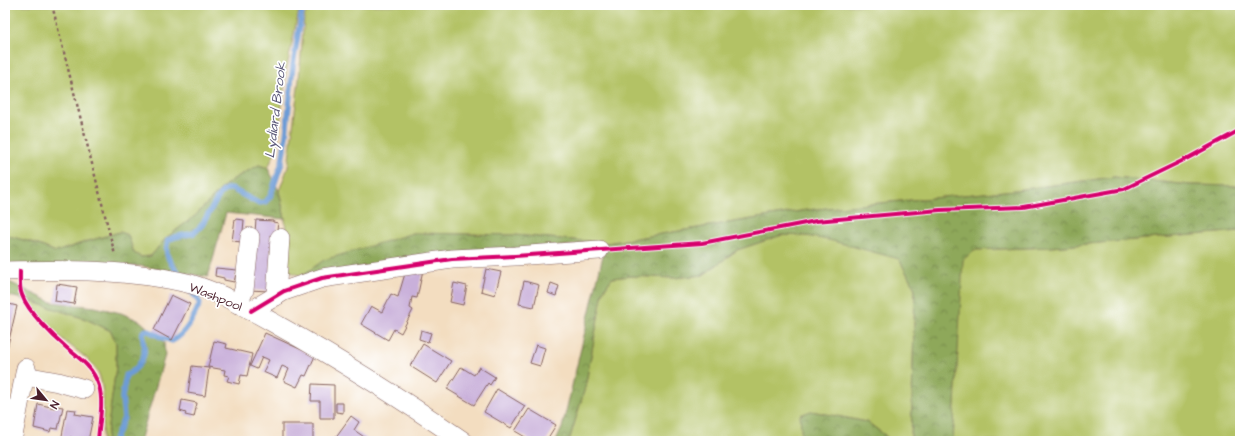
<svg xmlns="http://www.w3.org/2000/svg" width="1245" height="446" viewBox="0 0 1245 446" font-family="'Architects Daughter',sans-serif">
	<defs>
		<pattern id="forest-crowns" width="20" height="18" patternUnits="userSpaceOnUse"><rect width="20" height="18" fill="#8ea85a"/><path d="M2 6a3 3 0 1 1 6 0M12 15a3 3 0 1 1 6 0" fill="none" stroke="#76884b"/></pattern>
	</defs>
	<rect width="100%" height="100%" fill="#fff"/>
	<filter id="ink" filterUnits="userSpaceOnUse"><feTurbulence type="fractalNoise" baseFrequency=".025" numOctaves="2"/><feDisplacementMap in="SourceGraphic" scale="8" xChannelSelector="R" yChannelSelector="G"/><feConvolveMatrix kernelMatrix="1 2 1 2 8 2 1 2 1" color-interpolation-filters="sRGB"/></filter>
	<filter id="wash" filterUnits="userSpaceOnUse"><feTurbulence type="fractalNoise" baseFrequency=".012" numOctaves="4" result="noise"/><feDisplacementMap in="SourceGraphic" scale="16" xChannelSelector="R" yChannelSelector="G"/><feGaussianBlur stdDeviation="0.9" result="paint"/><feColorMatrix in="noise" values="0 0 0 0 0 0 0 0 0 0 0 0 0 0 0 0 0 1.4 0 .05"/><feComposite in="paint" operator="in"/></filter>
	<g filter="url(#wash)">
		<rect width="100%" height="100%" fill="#f3ddc0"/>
		<g fill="#b3c265" stroke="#7e7048">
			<path d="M5 5H300L286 72 277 148 268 168 259 165 235 178 224 186 195 216 166 238 151 256 141 257 134 253 128 235 120 232 85 242 56 252 31 242 5 235Z"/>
			<path d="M308 5H1240V186L1190 185 1114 177 1016 190 807 210 607 243 514 235 413 233 301 276 288 271 285 219 279 191 288 167 299 79 304 18Z"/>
			<path d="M1240 231V441H953L962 260 974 250 1051 247Z"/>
			<path d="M782 235 807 236 833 240 899 258 915 289 911 441H889L886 436 867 422 811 411 802 435V441H569L585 388 603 291 612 278 630 276 674 278 703 275 737 250Z"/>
			<path d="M30 301 86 319 111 331 116 343V367L106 441H102C102 421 106 396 100 377 95 360 71 348 59 336 48 326 37 314 30 301Z"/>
		</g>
		<g fill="url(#forest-crowns)" stroke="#6c6442">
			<path d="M259 165 268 168 279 191 285 219 226 213 208 277 141 266 5 268V235L31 242 56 252 85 242 120 232 128 235 134 253 141 257 151 256 166 238 195 216 224 186 235 178Z"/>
			<path d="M1114 177 1190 185 1240 186V231L1051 247 974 250 963 260 953 441H911L915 289 899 259 833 241 807 236 782 235 737 250 703 275 674 278 630 276 612 278 603 291 585 388 569 441H556L562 428 606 243 440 255 301 276 324 260 413 233 514 235 607 243 807 210 1016 190Z"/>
			<path d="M5 280 51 302 95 307 121 313 140 321 164 342 165 355 140 441H106L116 367V343L111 331 86 319 30 301 5 295Z"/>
			<path d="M811 411 867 422 886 436 889 441H802L800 415Z"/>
		</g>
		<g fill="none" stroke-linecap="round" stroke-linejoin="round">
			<g stroke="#6d9cd6" stroke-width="5.5">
				<path d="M182 278C172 264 163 258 168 240L175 237 194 233 202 225 220 194 226 189H232L258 203 265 202 270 197 282 162 286 136 293 65 303 5"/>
				<path d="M114 441 124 418 122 397 126 375C134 372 142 363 144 354 145 348 142 339 143 332L147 330 163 338 172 341C186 334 194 317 200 303L190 290"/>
			</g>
		</g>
		<g id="blocks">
			<g fill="#c9b0da">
				<path d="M235 219 244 220 242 242 232 241Z"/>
				<path d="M256 220 273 221V222L278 223 268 291 250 290Z"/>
				<path d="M407 267 423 270 417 298 412 297 410 308 413 310 401 333 394 329 388 340 361 324 371 306 382 312 391 294 398 297Z"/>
				<path d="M216 268 237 270 234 282 224 280V278L215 276Z"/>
				<path d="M486 269 501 272 495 295 481 291Z"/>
				<path d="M524 281 539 285 534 307 519 304Z"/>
				<path d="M454 283 467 286 463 305 450 302Z"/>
				<path d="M551 283 559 286 556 296 548 293Z"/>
				<path d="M57 284 77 287 74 304 55 301Z"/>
				<path d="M171 295 190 304 172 340 154 330Z"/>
				<path d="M5 303 17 306 6 353H5Z"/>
				<path d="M421 330 431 333 428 342 419 339Z"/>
				<path d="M265 333 315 356 306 376 303 375 297 387 284 381 289 369 282 366 277 378 263 372 269 360 265 358 262 357 257 369 250 366Z"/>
				<path d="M214 341 227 344 226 348 252 354 247 376 241 375 239 384 227 381 229 376 224 375 225 370 208 367Z"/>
				<path d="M423 344 451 361 437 383 410 366Z"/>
				<path d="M536 345 545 348 540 366 530 363Z"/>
				<path d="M192 366 209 368 205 396 188 393Z"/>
				<path d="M461 367 474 375 479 367 495 377 490 385 488 383 474 405 447 389Z"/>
				<path d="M312 384 334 385V418H320V401H311Z"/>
				<path d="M497 389 525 406 511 428 484 412Z"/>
				<path d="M182 400 197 403 194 417 185 415 186 413 180 411Z"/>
				<path d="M336 403H343V413L336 412Z"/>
				<path d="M38 404 55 408 56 406 63 407 58 429 51 428 50 432 34 428Z"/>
				<path d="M67 409 76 410 75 414 93 417 88 441 70 437 69 441H61Z"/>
				<path d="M529 409 556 425 546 441H532L515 431Z"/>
				<path d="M351 416 359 422 354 430 370 441H339L335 438Z"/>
				<rect x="282" y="424" width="31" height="17"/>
			</g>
		</g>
	</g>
	<g filter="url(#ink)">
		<use href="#blocks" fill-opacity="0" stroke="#85625f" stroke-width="1"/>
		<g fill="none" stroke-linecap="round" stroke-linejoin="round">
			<defs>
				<g id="minor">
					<path d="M5 271C66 270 132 269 191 284 222 293 251 310 279 326 342 361 403 400 463 441"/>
					<path d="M276 296 280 238"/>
					<path d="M238 304 244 290 250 237"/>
					<path d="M251 311 284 291 322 278 452 259 515 256 599 250"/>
					<path d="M25 376 58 382 84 389"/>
					<path d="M12 441 26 368"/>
				</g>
			</defs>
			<use href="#minor" stroke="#85625f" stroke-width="20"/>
			<path stroke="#85625f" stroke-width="2.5" stroke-dasharray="3 3" stroke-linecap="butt" d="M52 5 115 255"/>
			<use href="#minor" stroke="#fff" stroke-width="19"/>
			<defs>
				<g id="cycleway">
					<path d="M20 271C20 279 19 288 22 295 28 312 54 337 68 349 82 360 93 368 99 386 104 403 99 423 98 441"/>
					<path d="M251 311 284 291 322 278 452 259 515 256 702 243 816 221 940 210 1024 207 1124 189 1188 158 1240 130"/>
				</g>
			</defs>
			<use href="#cycleway" stroke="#fff" stroke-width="6"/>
			<use href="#cycleway" stroke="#d6006c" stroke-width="4"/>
		</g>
	</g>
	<g text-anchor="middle" stroke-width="3.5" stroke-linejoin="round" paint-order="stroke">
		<g font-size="13" fill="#4a1f2b" stroke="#fff">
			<text transform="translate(216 296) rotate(22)" y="5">Washpool</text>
		</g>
		<g font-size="14" font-style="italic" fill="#5a5778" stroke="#fff">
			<text transform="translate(275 110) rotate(-83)" y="5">Lydiard Brook</text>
		</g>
	</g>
	<rect width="1245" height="446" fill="none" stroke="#fff" stroke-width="20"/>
	<g transform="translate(46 400) rotate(119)" stroke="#ffffff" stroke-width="3" paint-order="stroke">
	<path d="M0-3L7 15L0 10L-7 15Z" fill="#4a1f2b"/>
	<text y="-6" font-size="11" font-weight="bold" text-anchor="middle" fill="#4a1f2b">N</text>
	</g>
</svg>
